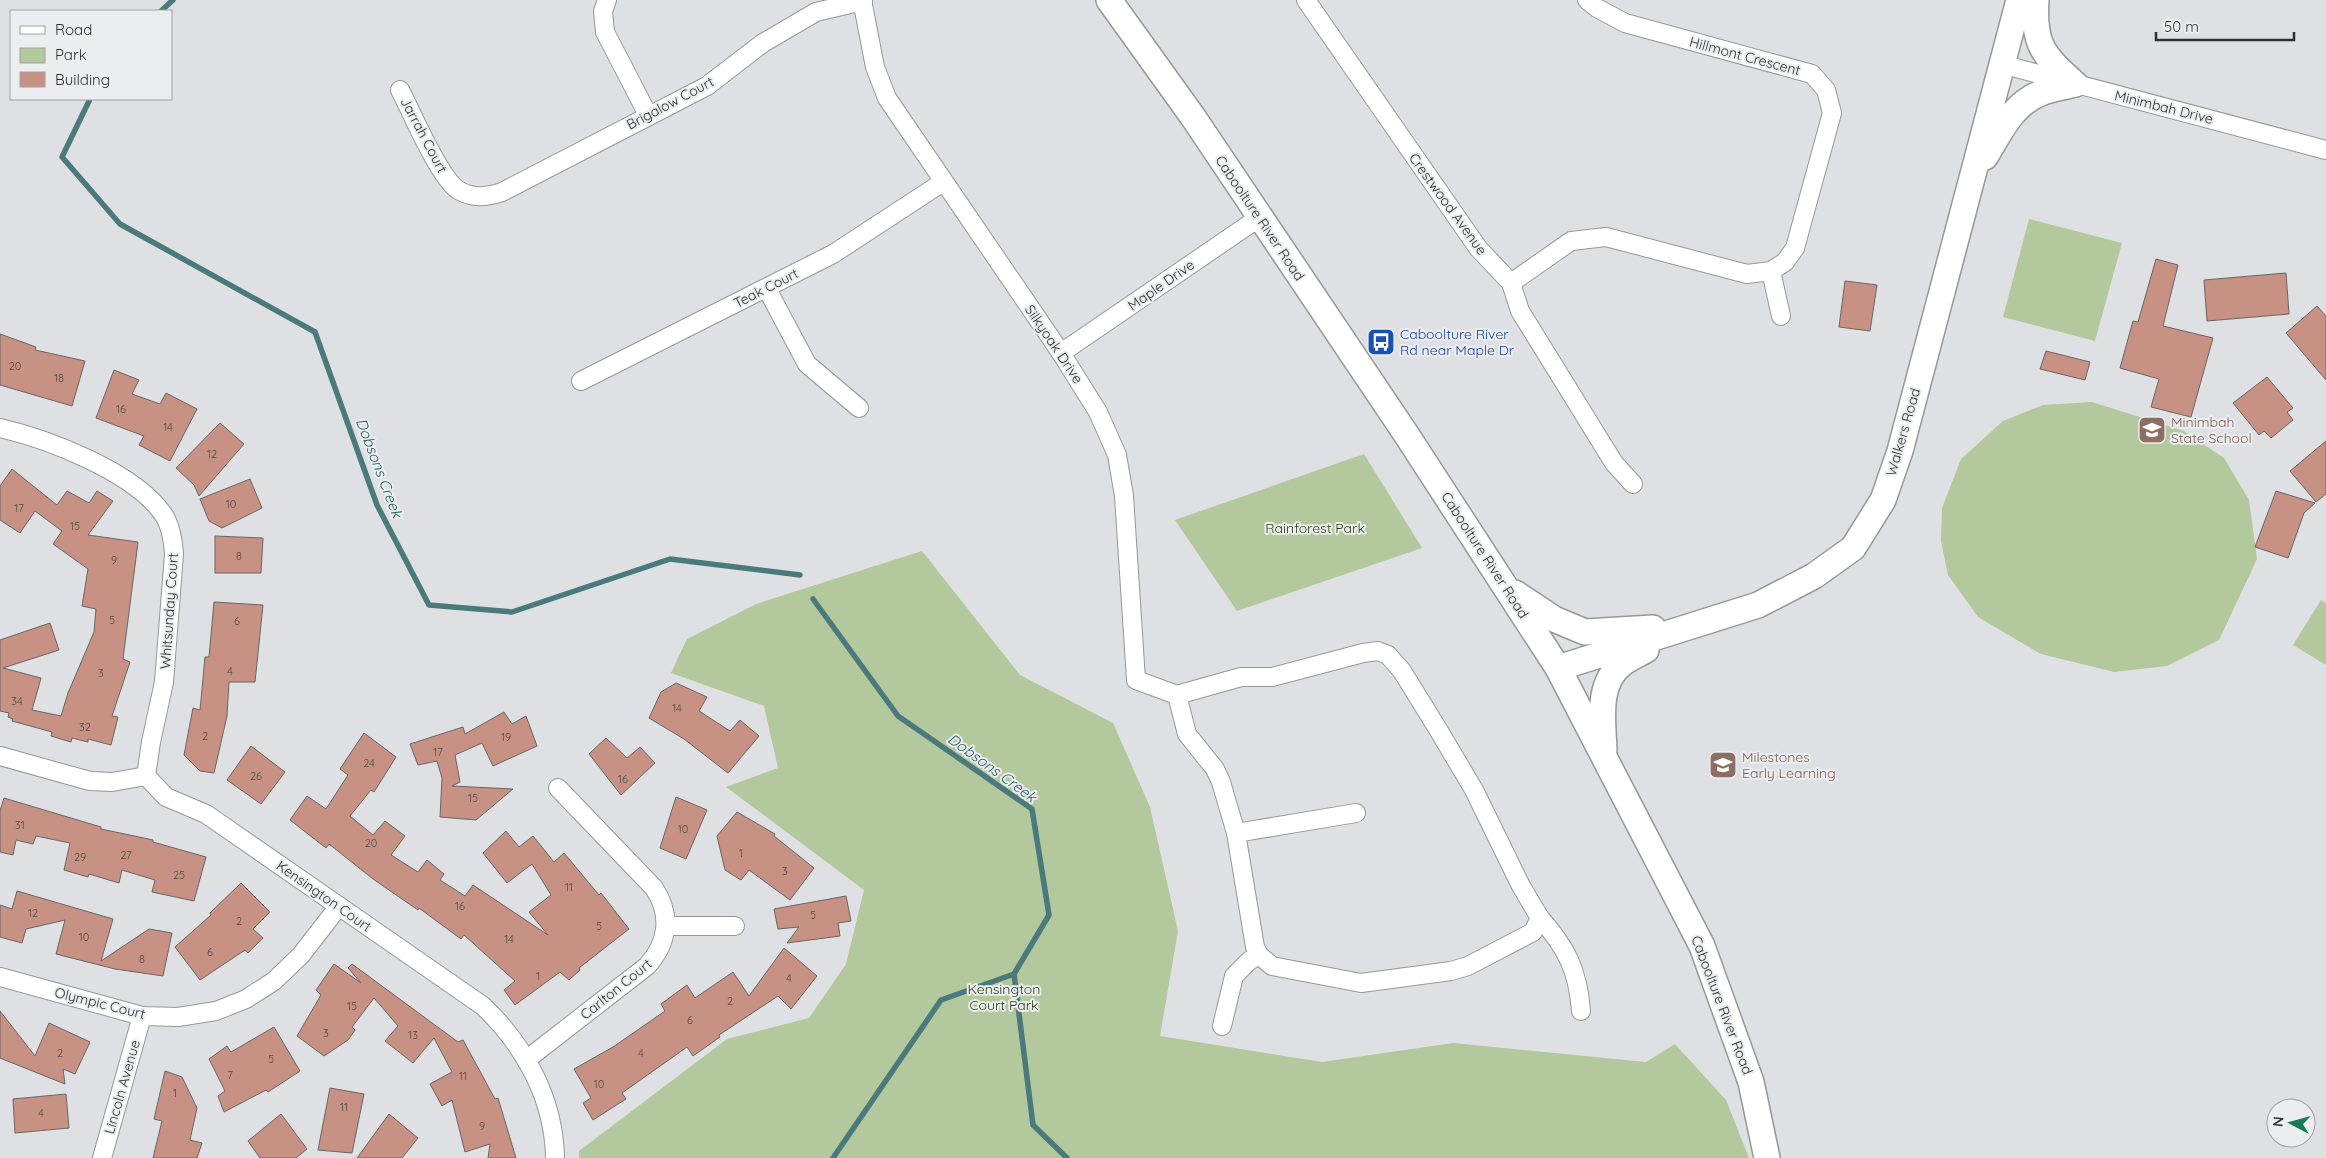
<svg xmlns="http://www.w3.org/2000/svg" width="2326" height="1158" viewBox="0 0 2326 1158" font-family="Quicksand,sans-serif">
	<rect width="100%" height="100%" fill="#dfe0e3"/>
	<g fill="#b3c89c">
		<path d="M2029 219 2122 243 2095 341 2003 317Z"/>
		<path d="M2092 402 2184 431 2224 458 2249 500 2257 559 2219 640 2167 666 2114 672 2041 654 1978 617 1948 575 1941 541 1942 508 1961 459 2003 421 2043 405Z"/>
		<path d="M1364 454 1422 548 1237 611 1175 520Z"/>
		<path d="M922 551 1020 675 1113 723 1150 807 1178 931 1160 1036 1322 1062 1453 1043 1646 1062 1675 1044 1726 1100 1749 1158H579V1151L727 1039 809 1018 846 964 864 890 726 787 778 768 764 706 671 673 687 639 756 604Z"/>
		<path d="M2321 600 2326 603V665L2293 645Z"/>
	</g>
	<g fill="none" stroke-linecap="round" stroke-linejoin="round">
		<g stroke="#4b7a7c" stroke-width="5.5">
			<path d="M161 11 173 0"/>
			<path d="M90 99 62 157 120 224 315 332 377 505 429 605 512 612 670 559 800 575"/>
			<path d="M813 599 898 716 1032 809 1049 915 1014 974 1033 1125 1067 1158"/>
			<path d="M833 1158 941 1000 1014 974"/>
		</g>
	</g>
	<g fill="#c79283" stroke="#696564">
		<path d="M2156 259 2178 265 2163 326 2213 338 2191 417 2151 407 2159 379 2120 368 2133 321 2138 322Z"/>
		<path d="M2286 273 2289 314 2207 321 2204 280Z"/>
		<path d="M1845 281 1877 285 1870 331 1839 327Z"/>
		<path d="M2317 306 2326 316V380L2286 333Z"/>
		<path d="M0 334 36 347 35 350 85 361 72 406 0 385Z"/>
		<path d="M2046 351 2090 362 2085 380 2040 369Z"/>
		<path d="M114 370 139 380 132 394 160 404 166 393 197 409 170 461 139 445 144 436 96 418Z"/>
		<path d="M2267 377 2293 408 2287 412 2293 420 2271 438 2264 431 2259 435 2233 403Z"/>
		<path d="M220 423 244 444 199 496 194 485 176 468Z"/>
		<path d="M2326 441V494L2316 502 2290 471Z"/>
		<path d="M12 469 57 505 67 491 89 503 97 491 113 501 88 535 138 542 123 659 130 662 112 716 118 717 111 745 88 739V742L72 738 71 742 51 736 52 732 12 721 13 719 8 717 9 713 0 711V640L50 623 59 650 3 668 41 678 32 710 61 716 68 693 94 632 96 609 82 606 88 569 53 544 62 531 35 511 20 533 0 520V486Z"/>
		<path d="M250 479 262 508 222 528 209 521 200 499Z"/>
		<path d="M2276 491 2315 503 2304 513 2288 558 2255 547Z"/>
		<path d="M215 536 263 538 261 573H215Z"/>
		<path d="M214 602 263 605 255 682H229L227 716 214 773 200 771 184 755 193 708 200 710 205 657H209Z"/>
		<path d="M676 683 707 697 699 711 730 731 740 720 759 736 728 773 684 739 649 718 661 692Z"/>
		<path d="M504 712 512 724 526 716 537 746 493 766 482 743 455 755 460 782 452 786 513 789 476 820 440 817 442 778 437 761 418 765 410 744 463 727 465 734Z"/>
		<path d="M364 733 396 757 374 792 371 790 350 816 373 835 385 821 405 836 391 855 418 872 427 860 444 874 440 880 465 896 473 885 548 935 529 912 551 895 532 864 507 883 483 853 506 831 519 847 533 836 554 862 564 853 599 895 601 893 629 929 579 968 580 970 569 980 560 972 515 1005 504 990 515 981 464 935 461 939 419 908 418 910 373 879 329 844 326 848 290 820 307 796 326 809 348 775 340 769Z"/>
		<path d="M606 738 627 758 640 747 655 763 621 795 589 754Z"/>
		<path d="M251 746 285 772 261 804 227 780Z"/>
		<path d="M676 797 707 810 686 859 660 848Z"/>
		<path d="M4 798 101 827V829L153 840V842L206 857 194 901 152 892 155 880 122 870 119 883 89 874 88 877 64 870 70 843 36 836 33 844 16 840 13 855 0 852V811Z"/>
		<path d="M737 812 775 834 774 836 814 868 790 900 749 870 741 880 725 870 717 836Z"/>
		<path d="M241 883 270 912 253 929 263 938 248 953 245 950 200 980 175 947 211 915 210 913Z"/>
		<path d="M17 891 113 919 101 961 149 929 172 933 163 976 115 969 56 954 65 920 26 929 22 943 0 937V905L12 909Z"/>
		<path d="M846 896 851 921 838 923 840 936 787 943 799 927 778 929 774 909Z"/>
		<path d="M784 948 817 976 791 1009 778 996 719 1035 720 1037 693 1056 687 1047 622 1093 626 1099 593 1120 583 1103 591 1098 574 1069 613 1047 665 1011 661 1004 687 985 695 998 733 972 749 996Z"/>
		<path d="M334 964 361 983 348 968 352 964 458 1042 463 1040 495 1099 498 1098 516 1158H488L490 1144 465 1152 452 1100 442 1106 430 1084 452 1072 434 1038 413 1063 385 1041 398 1026 374 998 352 1027 355 1030 348 1040 324 1056 297 1036 321 995 316 990Z"/>
		<path d="M0 1011 35 1056 49 1023 90 1042 75 1074 63 1069 65 1084 0 1058Z"/>
		<path d="M274 1027 300 1071 268 1092 266 1090 224 1112 218 1096 225 1091 209 1059 227 1046 231 1052Z"/>
		<path d="M165 1071 182 1077 197 1108 190 1140 202 1143 197 1158H153L162 1121 154 1119Z"/>
		<path d="M330 1088 364 1094 352 1153 318 1150Z"/>
		<path d="M66 1094 69 1128 15 1133 13 1099Z"/>
		<path d="M281 1114 307 1149 296 1158H260L248 1141Z"/>
		<path d="M389 1114 418 1138 402 1158H357Z"/>
	</g>
	<g fill="none" stroke-linecap="round" stroke-linejoin="round">
		<defs>
			<g id="street">
				<path d="M607 0 603 11 605 32 648 115"/>
				<path d="M862 0 875 67 887 98 1061 353 1098 412 1117 455 1124 496 1136 680 1177 695"/>
				<path d="M1306 0 1478 248 1511 283 1520 311 1614 463 1633 484"/>
				<path d="M2001 64 2326 150"/>
				<path d="M400 90C412 113 439 177 458 190 473 199 487 197 502 192L707 86 763 43 816 12 863 1"/>
				<path d="M1771 271 1781 316"/>
				<path d="M1511 283 1571 241 1606 237 1747 274 1771 271 1785 262 1795 248 1832 113 1826 90 1812 74 1625 23 1597 8 1587 0"/>
				<path d="M767 289 807 364 859 408"/>
				<path d="M1061 353 1260 217"/>
				<path d="M581 381 833 254 943 182"/>
				<path d="M0 428C48 439 134 472 163 514 171 525 173 540 174 554L164 682 151 742 146 776"/>
				<path d="M1378 651 1388 655 1402 671 1439 731 1474 790 1521 886 1540 918 1533 932 1468 966 1451 971 1361 983 1272 966 1259 955 1255 947 1236 833 1221 782 1215 769 1187 734 1177 695 1241 677H1272L1363 653Z"/>
				<path d="M0 756 90 781 112 782 146 776 166 797 206 814 483 1006C525 1046 554 1099 555 1158"/>
				<path d="M1236 833 1356 813"/>
				<path d="M1540 918C1567 948 1578 971 1581 1011"/>
				<path d="M666 926H735"/>
				<path d="M0 977 142 1016 178 1017 216 1011 246 999 274 981 301 955 339 906"/>
				<path d="M1222 1026 1234 976 1249 961 1259 955"/>
				<path d="M526 1060 647 966C668 943 672 915 654 888L558 788"/>
				<path d="M102 1158 142 1016"/>
			</g>
			<g id="secondary">
				<path d="M1109 0 1193 117 1406 434 1558 668 1702 946 1751 1082 1767 1158"/>
				<path d="M2036 0C2033 45 2043 55 2075 84"/>
				<path d="M1985 157C2000 133 2012 104 2041 93 2051 89 2064 87 2075 84"/>
				<path d="M1515 593 1554 619 1585 632 1653 628"/>
				<path d="M1558 668 1758 605 1814 576 1853 548 1883 500 1900 451 2019 0"/>
				<path d="M1604 750C1603 721 1596 683 1623 663 1630 658 1639 654 1646 650"/>
			</g>
		</defs>
		<use href="#street" stroke="#96979a" stroke-width="20"/>
		<use href="#secondary" stroke="#96979a" stroke-width="28"/>
		<use href="#street" stroke="#fff" stroke-width="18"/>
		<use href="#secondary" stroke="#fff" stroke-width="25"/>
	</g>
	<defs>
		<symbol id="bus-square" viewBox="-11 -11 22 22"><rect x="-9" y="-9" width="18" height="18" rx="4" fill="#1a4fb4" stroke="#ecedf0"/><path d="M-5-6H5V4H4V6H2V4H-2V6H-4V4H-5ZM-3.5-4V0h7V-4ZM-3.5 1.2v1.5H-2V1.2ZM2 1.2v1.5H3.5V1.2Z" fill="#fff"/></symbol>
		<symbol id="school-square" viewBox="-11 -11 22 22"><rect x="-9" y="-9" width="18" height="18" rx="4" fill="#8d6e63" stroke="#ecedf0"/><path d="M0-5L7-2L0 1L-7-2ZM-4 1L0 2.5L4 1V4Q0 6-4 4Z" fill="#fff"/></symbol>
	</defs>
	<g fill-rule="evenodd">
		<use href="#bus-square" x="1365" y="326" width="32" height="32"/>
		<use href="#school-square" x="2136" y="414" width="32" height="32"/>
		<use href="#school-square" x="1707" y="749" width="32" height="32"/>
	</g>
	<g text-anchor="middle" stroke-width="4" stroke-linejoin="round" paint-order="stroke">
		<g font-size="11" fill="#544845">
			<text x="15" y="370">20</text>
			<text x="59" y="382">18</text>
			<text x="121" y="413">16</text>
			<text x="168" y="431">14</text>
			<text x="212" y="458">12</text>
			<text x="231" y="508">10</text>
			<text x="19" y="512">17</text>
			<text x="75" y="530">15</text>
			<text x="239" y="560">8</text>
			<text x="114" y="564">9</text>
			<text x="112" y="624">5</text>
			<text x="237" y="625">6</text>
			<text x="230" y="675">4</text>
			<text x="101" y="677">3</text>
			<text x="17" y="705">34</text>
			<text x="677" y="712">14</text>
			<text x="85" y="731">32</text>
			<text x="205" y="740">2</text>
			<text x="506" y="741">19</text>
			<text x="438" y="756">17</text>
			<text x="369" y="767">24</text>
			<text x="256" y="780">26</text>
			<text x="623" y="783">16</text>
			<text x="473" y="802">15</text>
			<text x="20" y="829">31</text>
			<text x="683" y="833">10</text>
			<text x="371" y="847">20</text>
			<text x="741" y="857">1</text>
			<text x="126" y="859">27</text>
			<text x="80" y="861">29</text>
			<text x="785" y="875">3</text>
			<text x="179" y="879">25</text>
			<text x="569" y="891">11</text>
			<text x="460" y="910">16</text>
			<text x="33" y="917">12</text>
			<text x="813" y="919">5</text>
			<text x="239" y="925">2</text>
			<text x="599" y="930">5</text>
			<text x="84" y="941">10</text>
			<text x="509" y="943">14</text>
			<text x="210" y="956">6</text>
			<text x="142" y="963">8</text>
			<text x="538" y="980">1</text>
			<text x="789" y="982">4</text>
			<text x="730" y="1005">2</text>
			<text x="352" y="1010">15</text>
			<text x="690" y="1024">6</text>
			<text x="326" y="1037">3</text>
			<text x="413" y="1039">13</text>
			<text x="60" y="1057">2</text>
			<text x="641" y="1057">4</text>
			<text x="271" y="1063">5</text>
			<text x="230" y="1079">7</text>
			<text x="463" y="1080">11</text>
			<text x="599" y="1088">10</text>
			<text x="175" y="1097">1</text>
			<text x="344" y="1111">11</text>
			<text x="41" y="1117">4</text>
			<text x="482" y="1130">9</text>
		</g>
		<g font-size="14" fill="#2e2f30" stroke="#ecedf0">
			<text transform="translate(1745 56) rotate(15)" y="5">Hillmont Crescent</text>
			<text transform="translate(670 103) rotate(-28)" y="5">Brigalow Court</text>
			<text transform="translate(2164 107) rotate(14)" y="5">Minimbah Drive</text>
			<text transform="translate(424 135) rotate(62)" y="5">Jarrah Court</text>
			<text transform="translate(1448 204) rotate(54)" y="5">Crestwood Avenue</text>
			<text transform="translate(1260 218) rotate(56)" y="5">Caboolture River Road</text>
			<text transform="translate(1161 285) rotate(-35)" y="5">Maple Drive</text>
			<text transform="translate(766 288) rotate(-27)" y="5">Teak Court</text>
			<text transform="translate(1054 344) rotate(56)" y="5">Silkyoak Drive</text>
			<text transform="translate(1903 432) rotate(-74)" y="5">Walkers Road</text>
			<text transform="translate(1485 555) rotate(57)" y="5">Caboolture River Road</text>
			<text transform="translate(169 611) rotate(-86)" y="5">Whitsunday Court</text>
			<text transform="translate(324 896) rotate(35)" y="5">Kensington Court</text>
			<text transform="translate(616 989) rotate(-39)" y="5">Carlton Court</text>
			<text transform="translate(100 1003) rotate(14)" y="5">Olympic Court</text>
			<text transform="translate(1722 1005) rotate(69)" y="5">Caboolture River Road</text>
			<text transform="translate(122 1087) rotate(-74)" y="5">Lincoln Avenue</text>
		</g>
		<g font-size="14" fill="#164399" stroke="#ecedf0" text-anchor="start">
			<text x="1400" y="339">Caboolture River<tspan x="1400" dy="16">Rd near Maple Dr</tspan></text>
		</g>
		<g font-size="14" fill="#785e54" stroke="#ecedf0" text-anchor="start">
			<text x="2171" y="427">Minimbah<tspan x="2171" dy="16">State School</tspan></text>
			<text x="1742" y="762">Milestones<tspan x="1742" dy="16">Early Learning</tspan></text>
		</g>
		<g font-size="14" fill="#2c410f" stroke="#ecedf0">
			<text x="1315" y="533">Rainforest Park</text>
			<text x="1004" y="994">Kensington<tspan x="1004" dy="16">Court Park</tspan></text>
		</g>
		<g font-size="15" font-style="italic" fill="#265f60" stroke="#ecedf0">
			<text transform="translate(379 468) rotate(69)" y="5">Dobsons Creek</text>
			<text transform="translate(992 768) rotate(36)" y="5">Dobsons Creek</text>
		</g>
	</g>
	<rect x="10" y="10" width="162" height="90" fill="#ecedf0" stroke="#a0a1a3"/>
	<rect x="20" y="26" width="25" height="8" fill="#ffffff" stroke="#a0a1a3"/>
	<text x="55" y="35" font-size="15" fill="#2e2f30">Road</text>
	<rect x="20" y="48" width="25" height="15" fill="#b3c89c" stroke="#a0a1a3"/>
	<text x="55" y="60" font-size="15" fill="#2e2f30">Park</text>
	<rect x="20" y="72" width="25" height="15" fill="#c79283" stroke="#a0a1a3"/>
	<text x="55" y="85" font-size="15" fill="#2e2f30">Building</text>
	<g transform="translate(2291 1123) rotate(276)"><circle r="24" fill="#ecedf0" stroke="#a0a1a3"/>
	<path d="M0-4L9 19L0 12L-9 19Z" fill="#157c56"/>
	<text y="-8" font-size="14" font-weight="bold" text-anchor="middle" fill="#2e2f30">N</text>
	</g>
	<path d="M2156 32v8h138v-8" fill="none" stroke="#2e2f30" stroke-width="2.5"/>
	<text x="2164" y="32" font-size="15" fill="#2e2f30" stroke="#ecedf0" stroke-width="4" paint-order="stroke">50 m</text>
</svg>
